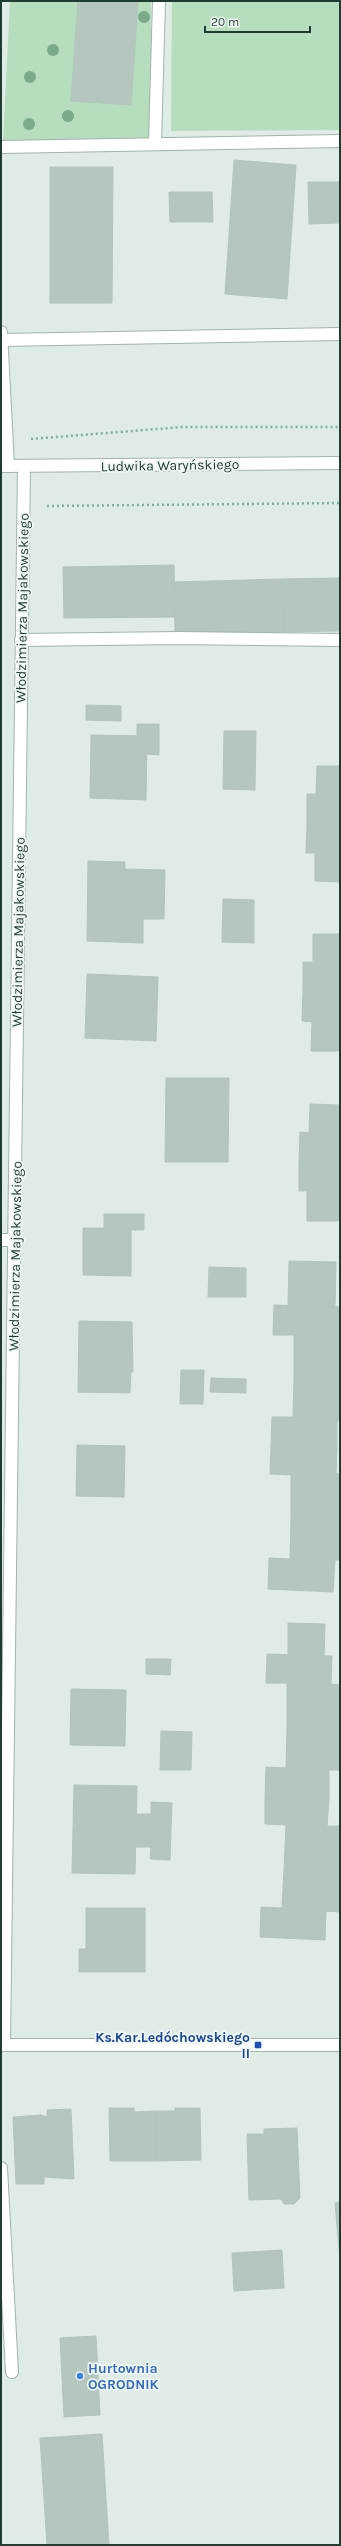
<svg xmlns="http://www.w3.org/2000/svg" width="341" height="2546" viewBox="0 0 341 2546" font-family="Karla,sans-serif">
	<rect width="100%" height="100%" fill="#dfebe5"/>
	<g fill="#b6ddbe">
		<path d="M10 1H151V138L3 141Z"/>
		<path d="M172 1H340V130L171 131Z"/>
	</g>
	<g fill="#b4c6bd" stroke="#b1c5bb">
		<path d="M78 1H138L131 105 71 101Z"/>
		<path d="M234 160 296 165 287 299 225 294Z"/>
		<path d="M50 167H113L112 303H50Z"/>
		<path d="M308 182H340V223L309 224Z"/>
		<path d="M169 192H212L213 222H170Z"/>
		<path d="M174 565 175 617 64 618 63 567Z"/>
		<path d="M340 578V631L283 632 282 579Z"/>
		<path d="M282 579 283 632 175 633 174 582Z"/>
		<path d="M86 705 121 706V721L86 720Z"/>
		<path d="M137 724H159V755L147 754V736L137 735Z"/>
		<path d="M224 731H256L255 790 223 789Z"/>
		<path d="M91 735 147 736 146 800 90 798Z"/>
		<path d="M317 766H340V824H307V794H316Z"/>
		<path d="M307 824H340V882L315 881V853H306Z"/>
		<path d="M88 861 125 862V869L165 870 164 919H143V943L87 941Z"/>
		<path d="M223 899 254 900V943L222 942Z"/>
		<path d="M313 934H340V992L303 991V962H313Z"/>
		<path d="M87 974 158 977 156 1041 85 1038Z"/>
		<path d="M303 991 340 992V1051H311L312 1022 302 1021Z"/>
		<path d="M166 1078H229L228 1162H165Z"/>
		<path d="M310 1104 340 1105V1163L299 1162 300 1132 309 1133Z"/>
		<path d="M299 1162 340 1163V1221H307V1191H299Z"/>
		<path d="M104 1214H144V1230H131V1276L83 1275V1228H104Z"/>
		<path d="M289 1261 336 1262 335 1307 288 1305Z"/>
		<path d="M209 1267 246 1268V1297H208Z"/>
		<path d="M274 1305 340 1307V1379L294 1377V1335H273Z"/>
		<path d="M79 1321 132 1322 133 1372H131L130 1393 78 1392Z"/>
		<path d="M181 1370H204L203 1404H180Z"/>
		<path d="M294 1377 340 1379V1421H337V1449L271 1447 272 1417H293Z"/>
		<path d="M211 1378 246 1379V1393L210 1392Z"/>
		<path d="M77 1445 125 1446 124 1497 76 1496Z"/>
		<path d="M271 1447 337 1449 336 1474H340V1519L291 1518V1475L270 1474Z"/>
		<path d="M291 1518 340 1519V1560H335L333 1592 268 1589 269 1558 290 1559Z"/>
		<path d="M288 1623 325 1624 324 1656 288 1655Z"/>
		<path d="M267 1654 332 1656 331 1684 340 1685V1729L287 1728V1683H266Z"/>
		<path d="M146 1659H171L170 1675 146 1674Z"/>
		<path d="M71 1689 126 1690 125 1746 70 1745Z"/>
		<path d="M287 1728 340 1729V1770H329V1799L265 1798 266 1767 286 1768Z"/>
		<path d="M161 1731 192 1732 191 1770H160Z"/>
		<path d="M74 1785 137 1786 136 1831 73 1829Z"/>
		<path d="M265 1798 329 1799 327 1826H340V1871L284 1869 286 1825 265 1824Z"/>
		<path d="M151 1802 172 1803 171 1831H136V1814H151Z"/>
		<path d="M73 1829 136 1831 135 1874 72 1873Z"/>
		<path d="M136 1831H171L170 1860 150 1859 151 1847H136Z"/>
		<path d="M284 1869 340 1871V1912L326 1911 325 1940 260 1937 261 1907 282 1908Z"/>
		<path d="M86 1908H145V1972H79V1949H86Z"/>
		<path d="M109 2108H134V2112L155 2111 156 2161H110Z"/>
		<path d="M175 2108H200L201 2160 156 2161 155 2111H175Z"/>
		<path d="M71 2109 74 2179 44 2177V2184H16L13 2117 41 2115 47 2117V2110Z"/>
		<path d="M297 2128 300 2198 294 2204H284L281 2199 249 2200 247 2134H264V2129Z"/>
		<path d="M340 2202V2259L335 2203Z"/>
		<path d="M282 2250 284 2288 234 2291 232 2253Z"/>
		<path d="M96 2336 100 2415 64 2417 60 2338Z"/>
		<path d="M102 2434 109 2545H47L40 2438Z"/>
	</g>
	<g fill="none" stroke-linecap="round" stroke-linejoin="round">
		<defs>
			<g id="minor">
				<path d="M155 143 159 1"/>
				<path d="M1 147 340 141"/>
				<path d="M1 332 8 466"/>
				<path d="M1 340 340 334"/>
				<path d="M1 466 340 463"/>
				<path d="M21 640 178 638 340 640"/>
				<path d="M1 1240H15"/>
				<path d="M4 2044 24 467"/>
				<path d="M1 2045H340"/>
				<path d="M1 2168 12 2372"/>
			</g>
		</defs>
		<use href="#minor" stroke="#a2b3ac" stroke-width="14"/>
		<g stroke="#7db09d" stroke-width="2.5" stroke-dasharray="2 3" stroke-linecap="butt">
			<path d="M31 439 182 427H340"/>
			<path d="M47 506 340 503"/>
		</g>
		<use href="#minor" stroke="#fff" stroke-width="12"/>
	</g>
	<g fill="#7aaa8a">
		<circle cx="144" cy="17" r="6"/>
		<circle cx="53" cy="50" r="6"/>
		<circle cx="30" cy="77" r="6"/>
		<circle cx="68" cy="116" r="6"/>
		<circle cx="29" cy="124" r="6"/>
	</g>
	<rect fill="#1a4fb4" stroke="#eff7f3" stroke-width="1.5" x="254" y="2041" width="8" height="8" rx="2"/>
	<circle fill="#3f7fe0" stroke="#eff7f3" stroke-width="1.5" cx="80" cy="2376" r="4"/>
	<g text-anchor="middle" stroke-width="3.5" stroke-linejoin="round" paint-order="stroke">
		<g font-size="14" fill="#1f3b32" stroke="#eff7f3">
			<text transform="translate(170 465) rotate(-1)" y="5">Ludwika Waryńskiego</text>
			<text transform="translate(22 608) rotate(-89)" y="5">Włodzimierza Majakowskiego</text>
			<text transform="translate(18 932) rotate(-89)" y="5">Włodzimierza Majakowskiego</text>
			<text transform="translate(15 1256) rotate(-89)" y="5">Włodzimierza Majakowskiego</text>
		</g>
		<g font-size="14" font-weight="bold" fill="#164399" stroke="#eff7f3" text-anchor="end">
			<text x="250" y="2042">Ks.Kar.Ledóchowskiego<tspan x="250" dy="16">II</tspan></text>
		</g>
		<g font-size="14" font-weight="bold" fill="#366cbe" stroke="#eff7f3" text-anchor="start">
			<text x="88" y="2373">Hurtownia<tspan x="88" dy="16">OGRODNIK</tspan></text>
		</g>
	</g>
	<rect width="341" height="2546" fill="none" stroke="#1f3b32" stroke-width="4"/>
	<path d="M205 26v6h105v-6" fill="none" stroke="#1f3b32" stroke-width="2"/>
	<text x="211" y="26" font-size="12" fill="#1f3b32" stroke="#eff7f3" stroke-width="3" paint-order="stroke">20 m</text>
</svg>
